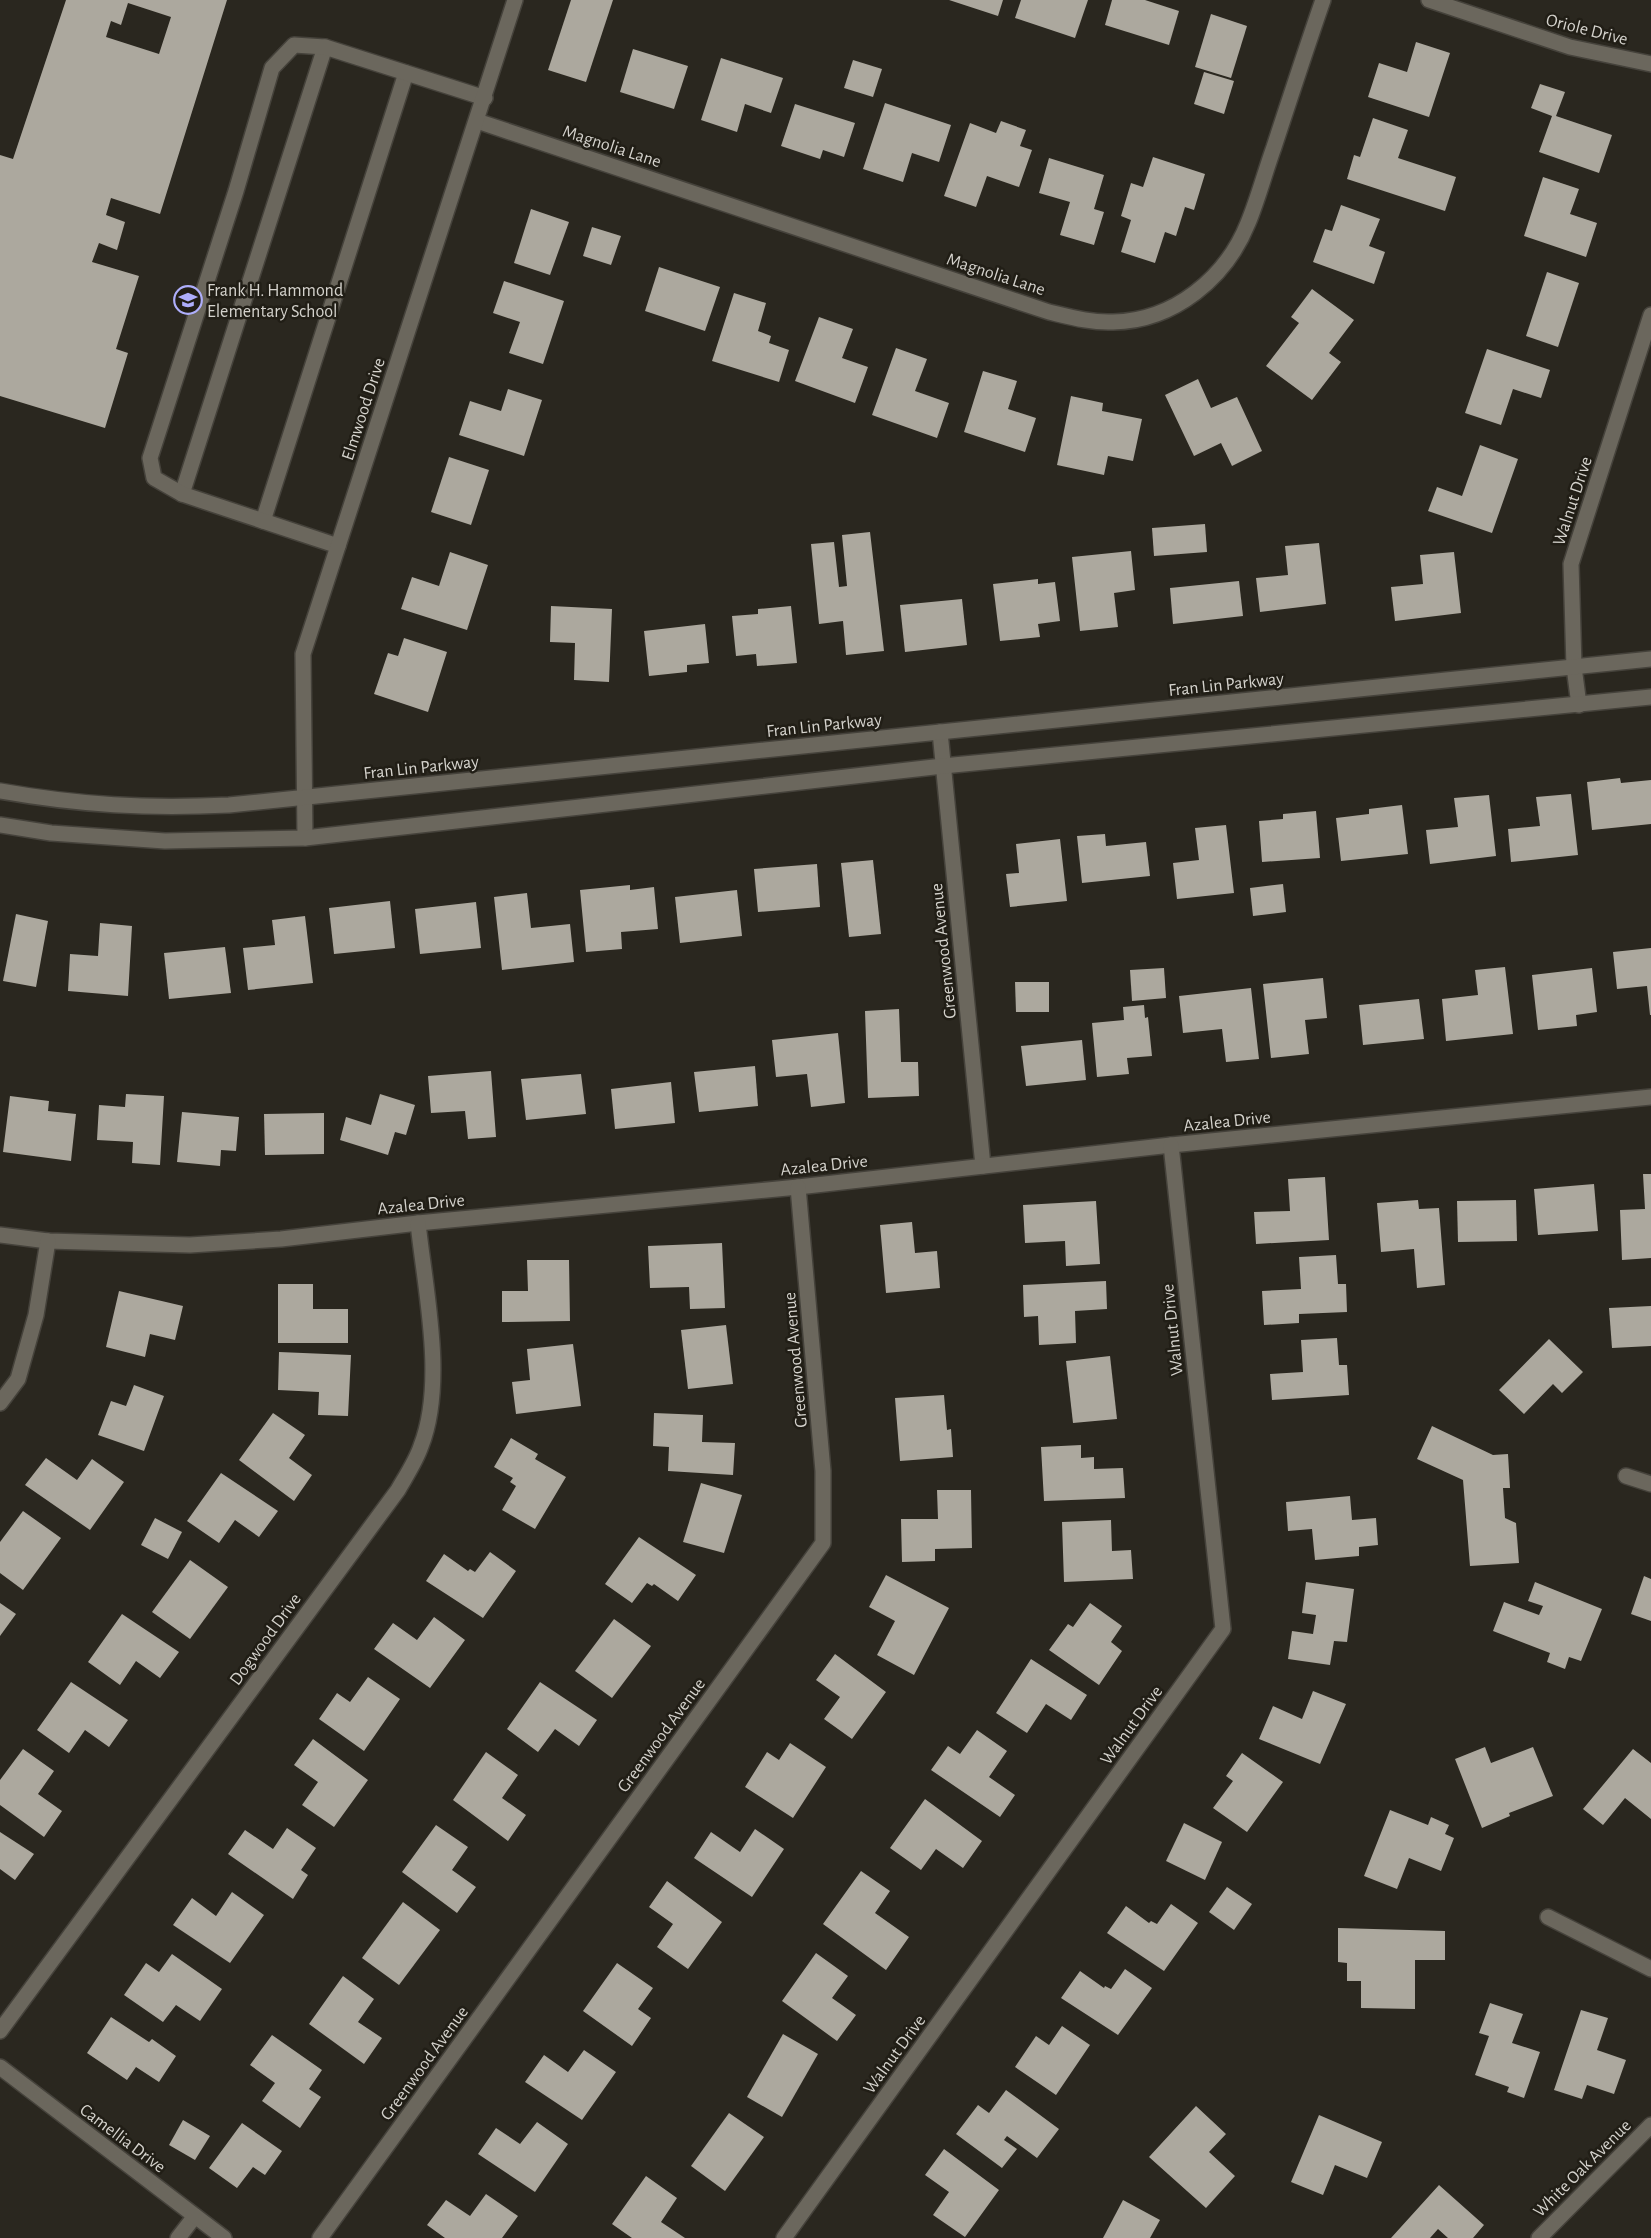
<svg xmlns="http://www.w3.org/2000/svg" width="1651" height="2238" viewBox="0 0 1651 2238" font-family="'Alegreya Sans',sans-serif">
	<rect width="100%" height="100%" fill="#2a271f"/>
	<g fill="#aca89e" fill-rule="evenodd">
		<path d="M66 0H227L160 214 111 198 106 215 125 222 117 250 99 243 92 262 139 276 116 349 128 353 105 428 0 396V155L13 159ZM128 3 171 17 159 54 106 37 111 21 121 25Z"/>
		<path d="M571 0H613L586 82 548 70Z"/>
		<path d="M949 0H1003L998 16Z"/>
		<path d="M1021 0H1088L1075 38 1015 18Z"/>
		<path d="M1112 0H1145L1179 11 1169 45 1105 25Z"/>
		<path d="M1211 14 1247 26 1231 78 1195 67Z"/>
		<path d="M1416 42 1450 53 1429 117 1368 97 1379 63 1407 72Z"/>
		<path d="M633 49 688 66 674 109 620 92Z"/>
		<path d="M721 58 783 78 771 113 745 104 737 132 701 120Z"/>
		<path d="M853 60 882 69 873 97 844 88Z"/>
		<path d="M1204 72 1234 81 1224 114 1194 104Z"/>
		<path d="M1540 84 1565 92 1556 116 1612 135 1599 173 1539 152 1552 116 1531 108Z"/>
		<path d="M885 103 951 125 939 162 912 153 903 182 863 169Z"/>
		<path d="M795 104 855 123 844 157 823 150 820 159 781 146Z"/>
		<path d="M1373 118 1408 130 1398 158 1456 177 1445 211 1347 179 1354 155 1360 157Z"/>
		<path d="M1001 121 1026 130 1020 146 1032 150 1019 187 987 176 976 207 944 196 970 123 996 133Z"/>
		<path d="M1153 157 1205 174 1194 210 1185 207 1176 236 1165 232 1155 263 1121 252 1131 220 1121 216 1131 183 1143 187Z"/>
		<path d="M1049 158 1104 175 1094 209 1104 212 1094 245 1060 235 1070 202 1039 193Z"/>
		<path d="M1543 177 1579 189 1570 214 1597 223 1586 257 1524 236Z"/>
		<path d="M1341 205 1380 219 1369 246 1385 252 1374 284 1313 262 1325 229 1332 231Z"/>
		<path d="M531 209 569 222 550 275 514 263Z"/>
		<path d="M592 227 621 236 611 265 583 256Z"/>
		<path d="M659 267 720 287 705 331 645 311Z"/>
		<path d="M1547 272 1579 283 1558 347 1526 336Z"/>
		<path d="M504 281 564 301 543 364 509 353 520 322 493 313Z"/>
		<path d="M1312 289 1354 320 1329 353 1341 362 1312 400 1266 366 1299 323 1291 317Z"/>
		<path d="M734 293 766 303 758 331 771 336 769 343 789 350 779 382 712 361Z"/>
		<path d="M819 317 853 329 842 358 868 367 855 403 795 381Z"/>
		<path d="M896 348 927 359 915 391 949 403 937 438 872 415Z"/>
		<path d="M1487 349 1550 370 1541 398 1513 389 1501 425 1465 413Z"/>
		<path d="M983 371 1017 381 1008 409 1036 418 1025 452 964 432Z"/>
		<path d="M1198 379 1211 408 1237 397 1262 451 1232 466 1221 443 1194 456 1165 395Z"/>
		<path d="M508 389 542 400 524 456 459 435 470 401 501 411Z"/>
		<path d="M1071 396 1103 403 1102 411 1142 419 1133 461 1108 456 1104 475 1057 465Z"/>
		<path d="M1480 445 1518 459 1492 533 1428 511 1437 487 1462 496Z"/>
		<path d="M449 457 489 470 471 525 431 512Z"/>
		<path d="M1205 524 1207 552 1154 556 1152 528Z"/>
		<path d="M870 532 884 651 846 655 843 621 819 624 811 544 834 542 839 587 847 586 842 535Z"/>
		<path d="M1319 543 1326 604 1260 612 1256 578 1288 575 1285 546Z"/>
		<path d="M1131 551 1135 590 1114 593 1118 627 1080 631 1072 557Z"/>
		<path d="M450 552 488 565 467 630 401 609 412 577 439 586Z"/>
		<path d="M1454 552 1461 613 1395 621 1391 587 1423 584 1420 555Z"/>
		<path d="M1038 579V584L1055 582 1060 621 1038 624 1040 637 1000 641 993 584Z"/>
		<path d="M1239 581 1243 616 1173 624 1170 588Z"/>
		<path d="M962 599 967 645 905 652 900 605Z"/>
		<path d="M551 606 612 609 609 682 574 680 575 643 550 642Z"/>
		<path d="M791 606 797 663 757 666 756 654 736 656 732 616 758 614V609Z"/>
		<path d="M705 624 709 663 687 665V672L649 676 644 631Z"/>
		<path d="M404 638 447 652 428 712 374 694 388 653 398 656Z"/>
		<path d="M1620 778 1621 783 1651 780V824L1592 830 1587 782Z"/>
		<path d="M1571 794 1578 855 1511 862 1508 829 1540 826 1536 797Z"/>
		<path d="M1489 795 1496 856 1430 864 1426 830 1458 827 1454 798Z"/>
		<path d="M1402 805 1408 854 1341 861 1336 818 1369 814V809Z"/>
		<path d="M1316 811 1320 858 1262 862 1259 821 1283 819V814Z"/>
		<path d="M1226 825 1234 893 1177 899 1173 863 1199 860 1195 828Z"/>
		<path d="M1105 834 1106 846 1146 842 1150 876 1082 883 1077 836Z"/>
		<path d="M1060 839 1067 901 1010 907 1006 874 1019 873 1016 844Z"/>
		<path d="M873 860 881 934 849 937 841 863Z"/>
		<path d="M817 864 820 907 758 912 754 869Z"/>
		<path d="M1283 884 1286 912 1253 916 1250 888Z"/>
		<path d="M630 885V890L654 887 658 929 621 932 622 949 586 952 580 890Z"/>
		<path d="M737 890 742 936 680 943 675 897Z"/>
		<path d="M527 893 531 928 570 924 574 962 502 970 494 897Z"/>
		<path d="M390 901 395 948 334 954 329 908Z"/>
		<path d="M476 902 481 948 420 954 415 909Z"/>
		<path d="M16 914 48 921 36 987 3 981Z"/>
		<path d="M305 916 313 983 248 990 243 948 275 945 272 920Z"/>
		<path d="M100 923 132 926 128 996 68 991 70 954 98 956Z"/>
		<path d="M225 947 231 993 169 999 164 953Z"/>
		<path d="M1651 948V1015H1650L1647 986 1617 989 1613 952Z"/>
		<path d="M1505 967 1513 1034 1446 1041 1442 999 1478 995 1475 970Z"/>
		<path d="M1164 968 1166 998 1132 1001 1130 970Z"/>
		<path d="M1592 968 1597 1012 1576 1015 1577 1026 1538 1030 1532 975Z"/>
		<path d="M1323 978 1327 1018 1305 1020 1309 1054 1271 1058 1263 984Z"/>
		<path d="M1015 982H1049V1012H1016Z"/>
		<path d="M1251 988 1259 1059 1226 1062 1222 1029 1183 1033 1179 996Z"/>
		<path d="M1419 999 1424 1039 1363 1045 1359 1005Z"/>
		<path d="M1144 1005 1145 1018 1148 1017 1152 1056 1127 1058 1129 1074 1097 1077 1092 1023 1124 1020 1123 1007Z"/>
		<path d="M899 1009 901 1062H918L919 1096 868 1098 865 1011Z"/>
		<path d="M838 1033 845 1103 811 1107 807 1074 776 1077 772 1040Z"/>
		<path d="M1082 1040 1086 1080 1026 1086 1021 1046Z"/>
		<path d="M755 1066 758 1106 699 1112 694 1072Z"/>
		<path d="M491 1071 496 1137 468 1139 465 1111 431 1113 428 1076Z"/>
		<path d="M581 1074 586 1114 526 1120 521 1079Z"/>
		<path d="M671 1082 675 1123 615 1129 611 1089Z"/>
		<path d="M126 1094 164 1096 160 1165 132 1163 133 1142 97 1140 99 1105 125 1107Z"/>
		<path d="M380 1094 415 1105 406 1135 395 1132 388 1155 340 1140 346 1117 371 1125Z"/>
		<path d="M10 1096 49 1101 48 1111 76 1114 71 1161 3 1152Z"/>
		<path d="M182 1112 239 1117 236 1151 221 1150 220 1166 177 1162Z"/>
		<path d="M324 1113V1154L265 1155 264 1114Z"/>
		<path d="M1643 1174H1651V1258L1622 1260 1620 1210 1645 1209Z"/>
		<path d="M1325 1177 1329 1240 1256 1244 1254 1212 1290 1211 1288 1179Z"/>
		<path d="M1594 1184 1598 1231 1538 1235 1534 1189Z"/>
		<path d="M1418 1200 1419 1209 1439 1208 1445 1285 1417 1288 1414 1249 1381 1252 1377 1203Z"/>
		<path d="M1516 1200 1517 1241 1458 1242 1457 1201Z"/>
		<path d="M1096 1201 1100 1264 1066 1266 1065 1241 1025 1243 1023 1205Z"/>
		<path d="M912 1222 915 1253 937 1251 940 1288 886 1293 880 1225Z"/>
		<path d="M722 1243 725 1308 690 1309 689 1287 650 1288 648 1246Z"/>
		<path d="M1336 1255 1338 1284H1346L1347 1312 1299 1314V1323L1264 1325 1262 1291 1301 1289 1299 1257Z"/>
		<path d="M527 1260H569L570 1321 502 1322V1291H528Z"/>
		<path d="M1106 1281 1107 1309 1075 1311 1076 1343 1039 1345 1038 1316 1024 1317 1023 1285Z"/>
		<path d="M278 1284H313V1309H348V1343H278Z"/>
		<path d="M119 1291 183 1306 175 1340 150 1334 145 1357 106 1347Z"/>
		<path d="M1651 1306V1346L1612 1348 1609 1308Z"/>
		<path d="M726 1325 733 1384 688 1389 681 1330Z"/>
		<path d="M1337 1338 1339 1365H1347L1349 1395 1272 1400 1270 1374 1303 1372 1301 1340Z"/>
		<path d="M1549 1339 1583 1372 1562 1393 1553 1384 1524 1414 1499 1390Z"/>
		<path d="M573 1344 581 1406 516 1414 512 1382 530 1380 527 1349Z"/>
		<path d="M279 1352 351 1355 348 1416 318 1415 319 1392 278 1390Z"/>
		<path d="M1110 1356 1117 1419 1073 1423 1066 1361Z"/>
		<path d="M134 1385 164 1396 144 1451 98 1435 111 1401 126 1406Z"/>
		<path d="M944 1395 947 1430 951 1429 953 1457 900 1461 895 1398Z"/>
		<path d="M273 1413 305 1435 289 1458 312 1475 294 1501 239 1460Z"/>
		<path d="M654 1413 703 1415 702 1442 735 1443 733 1475 668 1471 669 1447 653 1446Z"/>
		<path d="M1432 1426 1493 1455 1508 1454 1510 1488H1503L1505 1518 1516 1523 1519 1563 1470 1566 1463 1480 1417 1459Z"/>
		<path d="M511 1438 538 1454 535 1459 566 1477 535 1529 502 1510 516 1486 510 1482 513 1478 494 1467Z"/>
		<path d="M1081 1445V1458L1094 1457V1469L1123 1468 1125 1498 1044 1501 1041 1447Z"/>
		<path d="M46 1458 77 1480 92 1459 124 1482 90 1530 25 1485Z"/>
		<path d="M221 1473 278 1511 259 1537 235 1520 219 1543 187 1521Z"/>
		<path d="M701 1483 742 1495 724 1553 683 1542Z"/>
		<path d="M937 1490H971L972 1548 935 1549V1561L902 1562 901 1519H938Z"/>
		<path d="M1350 1496 1352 1520 1376 1518 1378 1545 1359 1547V1556L1315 1560 1312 1529 1288 1531 1286 1502Z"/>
		<path d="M23 1511 61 1538 23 1590 0 1573V1542Z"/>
		<path d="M155 1518 182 1532 168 1559 141 1545Z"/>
		<path d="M1111 1520 1112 1551 1131 1550 1133 1579 1064 1582 1062 1522Z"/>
		<path d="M639 1537 696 1575 678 1601 654 1584 652 1586 647 1583 632 1603 605 1584Z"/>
		<path d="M490 1552 516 1571 483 1618 426 1581 444 1554 468 1571 470 1569 475 1572Z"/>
		<path d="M190 1560 228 1587 190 1639 152 1612Z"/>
		<path d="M886 1575 949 1608 914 1675 877 1655 895 1621 869 1607Z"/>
		<path d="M1644 1576 1651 1579V1621L1631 1614Z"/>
		<path d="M1306 1582 1354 1589 1347 1642 1334 1641 1330 1665 1288 1659 1292 1631 1313 1634 1316 1615 1302 1613Z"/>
		<path d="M1535 1582 1602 1609 1581 1661 1569 1657 1565 1669 1547 1662 1550 1653 1493 1631 1504 1602 1539 1615 1543 1606 1528 1601Z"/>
		<path d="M0 1603 16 1614 0 1636Z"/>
		<path d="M1090 1603 1122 1626 1111 1642 1122 1651 1099 1685 1049 1650 1068 1624 1073 1627Z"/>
		<path d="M122 1614 179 1652 160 1678 136 1661 120 1685 88 1662Z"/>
		<path d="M434 1617 465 1640 430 1688 374 1649 393 1623 417 1640Z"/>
		<path d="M614 1619 651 1646 612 1698 575 1671Z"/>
		<path d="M835 1654 886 1692 852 1739 824 1719 840 1697 816 1680Z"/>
		<path d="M1031 1659 1087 1695 1071 1720 1046 1704 1027 1733 996 1713Z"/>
		<path d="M368 1677 400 1699 364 1751 319 1719 337 1693 350 1702Z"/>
		<path d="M71 1682 128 1720 109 1747 85 1730 69 1753 37 1730Z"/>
		<path d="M540 1682 597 1720 579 1746 555 1729 538 1752 507 1729Z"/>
		<path d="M1313 1691 1346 1704 1320 1764 1259 1739 1273 1706 1302 1719Z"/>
		<path d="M977 1730 1007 1751 989 1777 1015 1795 1000 1817 931 1770 948 1746 960 1754Z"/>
		<path d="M313 1739 368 1780 334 1827 302 1805 318 1782 294 1765Z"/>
		<path d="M790 1743 826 1767 793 1818 745 1787 767 1752 779 1760Z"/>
		<path d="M1485 1747 1491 1763 1533 1747 1553 1796 1509 1813 1510 1816 1482 1828 1455 1759Z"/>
		<path d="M23 1749 54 1771 38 1794 62 1811 44 1837 0 1805V1780Z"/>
		<path d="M1633 1749 1651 1763V1819L1625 1798 1603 1825 1583 1809Z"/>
		<path d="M486 1752 518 1775 502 1798 526 1815 508 1841 453 1800Z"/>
		<path d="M1242 1753 1283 1782 1247 1832 1213 1808 1233 1781 1226 1776Z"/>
		<path d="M925 1799 982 1841 963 1868 936 1849 921 1870 890 1848Z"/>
		<path d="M1390 1810 1428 1825 1431 1817 1449 1825 1445 1834 1454 1838 1441 1871 1409 1858 1397 1889 1364 1876Z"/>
		<path d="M1184 1823 1222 1842 1205 1880 1166 1861Z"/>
		<path d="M436 1825 468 1847 452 1870 476 1887 457 1913 402 1872Z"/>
		<path d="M287 1828 316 1848 301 1870 308 1875 293 1899 228 1854 245 1830 273 1849Z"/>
		<path d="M755 1829 784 1849 752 1897 694 1858 711 1832 740 1852Z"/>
		<path d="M0 1832 34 1854 15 1880 0 1869Z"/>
		<path d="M861 1871 890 1891 875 1913 909 1937 886 1970 823 1924Z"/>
		<path d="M667 1881 722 1922 688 1969 657 1947 673 1924 649 1907Z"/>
		<path d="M1227 1887 1252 1904 1234 1930 1209 1912Z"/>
		<path d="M232 1892 264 1915 230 1963 173 1925 192 1898 216 1916Z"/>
		<path d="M403 1902 440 1930 399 1985 362 1958Z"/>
		<path d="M1171 1904 1198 1923 1164 1971 1107 1933 1126 1906 1149 1923 1151 1921 1157 1924Z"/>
		<path d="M1338 1928 1445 1931V1960H1415V2009L1361 2008V1981H1347V1963L1338 1962Z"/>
		<path d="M816 1953 848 1976 832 1998 856 2015 837 2041 782 2001Z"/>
		<path d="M172 1954 222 1989 200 2021 176 2005 163 2022 124 1995 146 1963 159 1972Z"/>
		<path d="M617 1963 653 1988 638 2009 651 2018 632 2046 583 2011Z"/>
		<path d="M1125 1969 1152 1988 1118 2035 1061 1998 1080 1971 1104 1988 1105 1986 1111 1989Z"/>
		<path d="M343 1976 374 1999 358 2022 382 2038 364 2064 309 2024Z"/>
		<path d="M1490 2003 1523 2014 1512 2043 1540 2052 1524 2098 1507 2092 1509 2087 1475 2075 1489 2036 1479 2033Z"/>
		<path d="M1581 2010 1608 2018 1597 2050 1626 2060 1614 2094 1587 2085 1582 2099 1554 2090Z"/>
		<path d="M111 2017 149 2042 152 2039 176 2056 159 2082 136 2067 127 2080 87 2053Z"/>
		<path d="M1062 2026 1090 2045 1056 2095 1015 2067 1036 2036 1049 2045Z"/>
		<path d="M783 2034 818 2054 782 2117 747 2097Z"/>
		<path d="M272 2035 322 2070 309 2089 321 2097 300 2128 262 2101 275 2083 250 2065Z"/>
		<path d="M584 2050 616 2072 582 2120 525 2082 544 2055 568 2072Z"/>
		<path d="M1006 2090 1059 2129 1037 2158 1007 2136 1004 2140 1017 2149 1002 2168 956 2134 978 2105 989 2113Z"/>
		<path d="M1196 2106 1226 2134 1209 2152 1235 2176 1206 2208 1149 2157Z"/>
		<path d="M729 2113 764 2137 725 2191 691 2166Z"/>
		<path d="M1319 2115 1382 2142 1367 2178 1335 2165 1323 2195 1291 2182Z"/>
		<path d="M183 2120 210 2136 195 2160 169 2145Z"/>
		<path d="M537 2122 568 2144 535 2192 478 2154 496 2128 520 2144Z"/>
		<path d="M242 2123 282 2151 265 2175 253 2167 237 2188 209 2168Z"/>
		<path d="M944 2149 999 2190 965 2237 933 2215 949 2192 925 2175Z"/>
		<path d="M646 2176 677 2198 661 2222 685 2238H632L612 2224Z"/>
		<path d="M1439 2185 1484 2225 1473 2238H1448L1438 2229 1430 2238H1391Z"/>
		<path d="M486 2194 518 2216 502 2238H445L427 2225 446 2200 470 2216Z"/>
		<path d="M1123 2200 1160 2220 1150 2238H1103Z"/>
	</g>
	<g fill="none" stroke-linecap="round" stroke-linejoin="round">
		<defs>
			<g id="lane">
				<path d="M182 494 325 47"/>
				<path d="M263 521 406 73"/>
				<path d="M338 546 182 494 154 478 150 458 236 191 272 68 294 45 325 47 485 98"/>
				<path d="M178 2238 195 2216"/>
			</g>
			<g id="street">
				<path d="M1429 0 1570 47 1651 64"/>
				<path d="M477 121 1049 312C1070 317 1091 323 1113 322 1174 321 1226 278 1248 223 1258 199 1265 172 1274 147 1290 98 1306 49 1323 0"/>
				<path d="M1579 705 1574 667 1571 564 1651 315"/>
				<path d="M940 732 983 1166"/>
				<path d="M305 838 303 654 515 0"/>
				<path d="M0 1235 48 1241 190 1245 281 1239 418 1223 798 1187 1171 1145 1651 1097"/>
				<path d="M0 1403 18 1379 36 1315 48 1241"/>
				<path d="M1626 1476 1651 1484"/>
				<path d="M1548 1917 1651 1969"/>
				<path d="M0 2031 398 1490C406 1476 416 1461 421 1446 446 1382 425 1290 418 1223"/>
				<path d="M0 2067 224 2238"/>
				<path d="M320 2238 823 1543V1471L798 1187"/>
				<path d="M784 2238 1223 1629 1171 1145"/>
				<path d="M1539 2238 1651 2125"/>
			</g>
			<g id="secondary">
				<path d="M0 791C79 805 148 809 229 805L1651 659"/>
				<path d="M0 825 51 833 165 841 305 838 943 766 1651 697"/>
			</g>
		</defs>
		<use href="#lane" stroke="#45423b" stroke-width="18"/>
		<use href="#street" stroke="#45423b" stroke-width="18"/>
		<use href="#secondary" stroke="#45423b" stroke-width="18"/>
		<use href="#lane" stroke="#6b675d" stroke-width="15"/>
		<use href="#street" stroke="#6b675d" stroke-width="15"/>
		<use href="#secondary" stroke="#6b675d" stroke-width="15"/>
	</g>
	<defs>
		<symbol id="school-ring" viewBox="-11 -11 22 22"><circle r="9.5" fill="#211e16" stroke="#aeaefb" stroke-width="1.5"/><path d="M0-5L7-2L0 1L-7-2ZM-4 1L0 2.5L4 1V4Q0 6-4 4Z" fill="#aeaefb"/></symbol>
	</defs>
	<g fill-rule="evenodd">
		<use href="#school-ring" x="172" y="284" width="32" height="32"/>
	</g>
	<g text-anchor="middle" stroke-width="5" stroke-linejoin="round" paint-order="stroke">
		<g font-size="18" fill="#d4d2cc" stroke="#211e16">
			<text transform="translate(1587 29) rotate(14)" y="6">Oriole Drive</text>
			<text transform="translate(612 146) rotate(18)" y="6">Magnolia Lane</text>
			<text transform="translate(996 274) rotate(18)" y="6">Magnolia Lane</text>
			<text transform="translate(363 409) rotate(-72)" y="6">Elmwood Drive</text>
			<text transform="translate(1572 501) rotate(-72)" y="6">Walnut Drive</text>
			<text transform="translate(1226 684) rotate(-6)" y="6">Fran Lin Parkway</text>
			<text transform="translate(824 725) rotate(-6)" y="6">Fran Lin Parkway</text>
			<text transform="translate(421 767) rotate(-6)" y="6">Fran Lin Parkway</text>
			<text transform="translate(943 951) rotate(-96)" y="6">Greenwood Avenue</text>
			<text transform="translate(1227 1121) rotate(-6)" y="6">Azalea Drive</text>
			<text transform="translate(824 1165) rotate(-6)" y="6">Azalea Drive</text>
			<text transform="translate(421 1204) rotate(-6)" y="6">Azalea Drive</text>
			<text transform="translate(1172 1330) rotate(-96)" y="6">Walnut Drive</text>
			<text transform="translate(795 1360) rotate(-95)" y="6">Greenwood Avenue</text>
			<text transform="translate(265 1639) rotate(-54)" y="6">Dogwood Drive</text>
			<text transform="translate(1131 1725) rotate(-54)" y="6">Walnut Drive</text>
			<text transform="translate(661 1735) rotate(-54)" y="6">Greenwood Avenue</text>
			<text transform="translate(894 2054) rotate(-54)" y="6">Walnut Drive</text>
			<text transform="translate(424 2063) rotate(-54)" y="6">Greenwood Avenue</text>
			<text transform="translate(123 2138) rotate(37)" y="6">Camellia Drive</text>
			<text transform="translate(1582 2168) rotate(-45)" y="6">White Oak Avenue</text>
		</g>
		<g font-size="18" fill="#d4d2cc" stroke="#211e16" text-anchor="start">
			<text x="207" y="296">Frank H. Hammond<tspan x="207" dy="21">Elementary School</tspan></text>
		</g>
	</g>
</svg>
